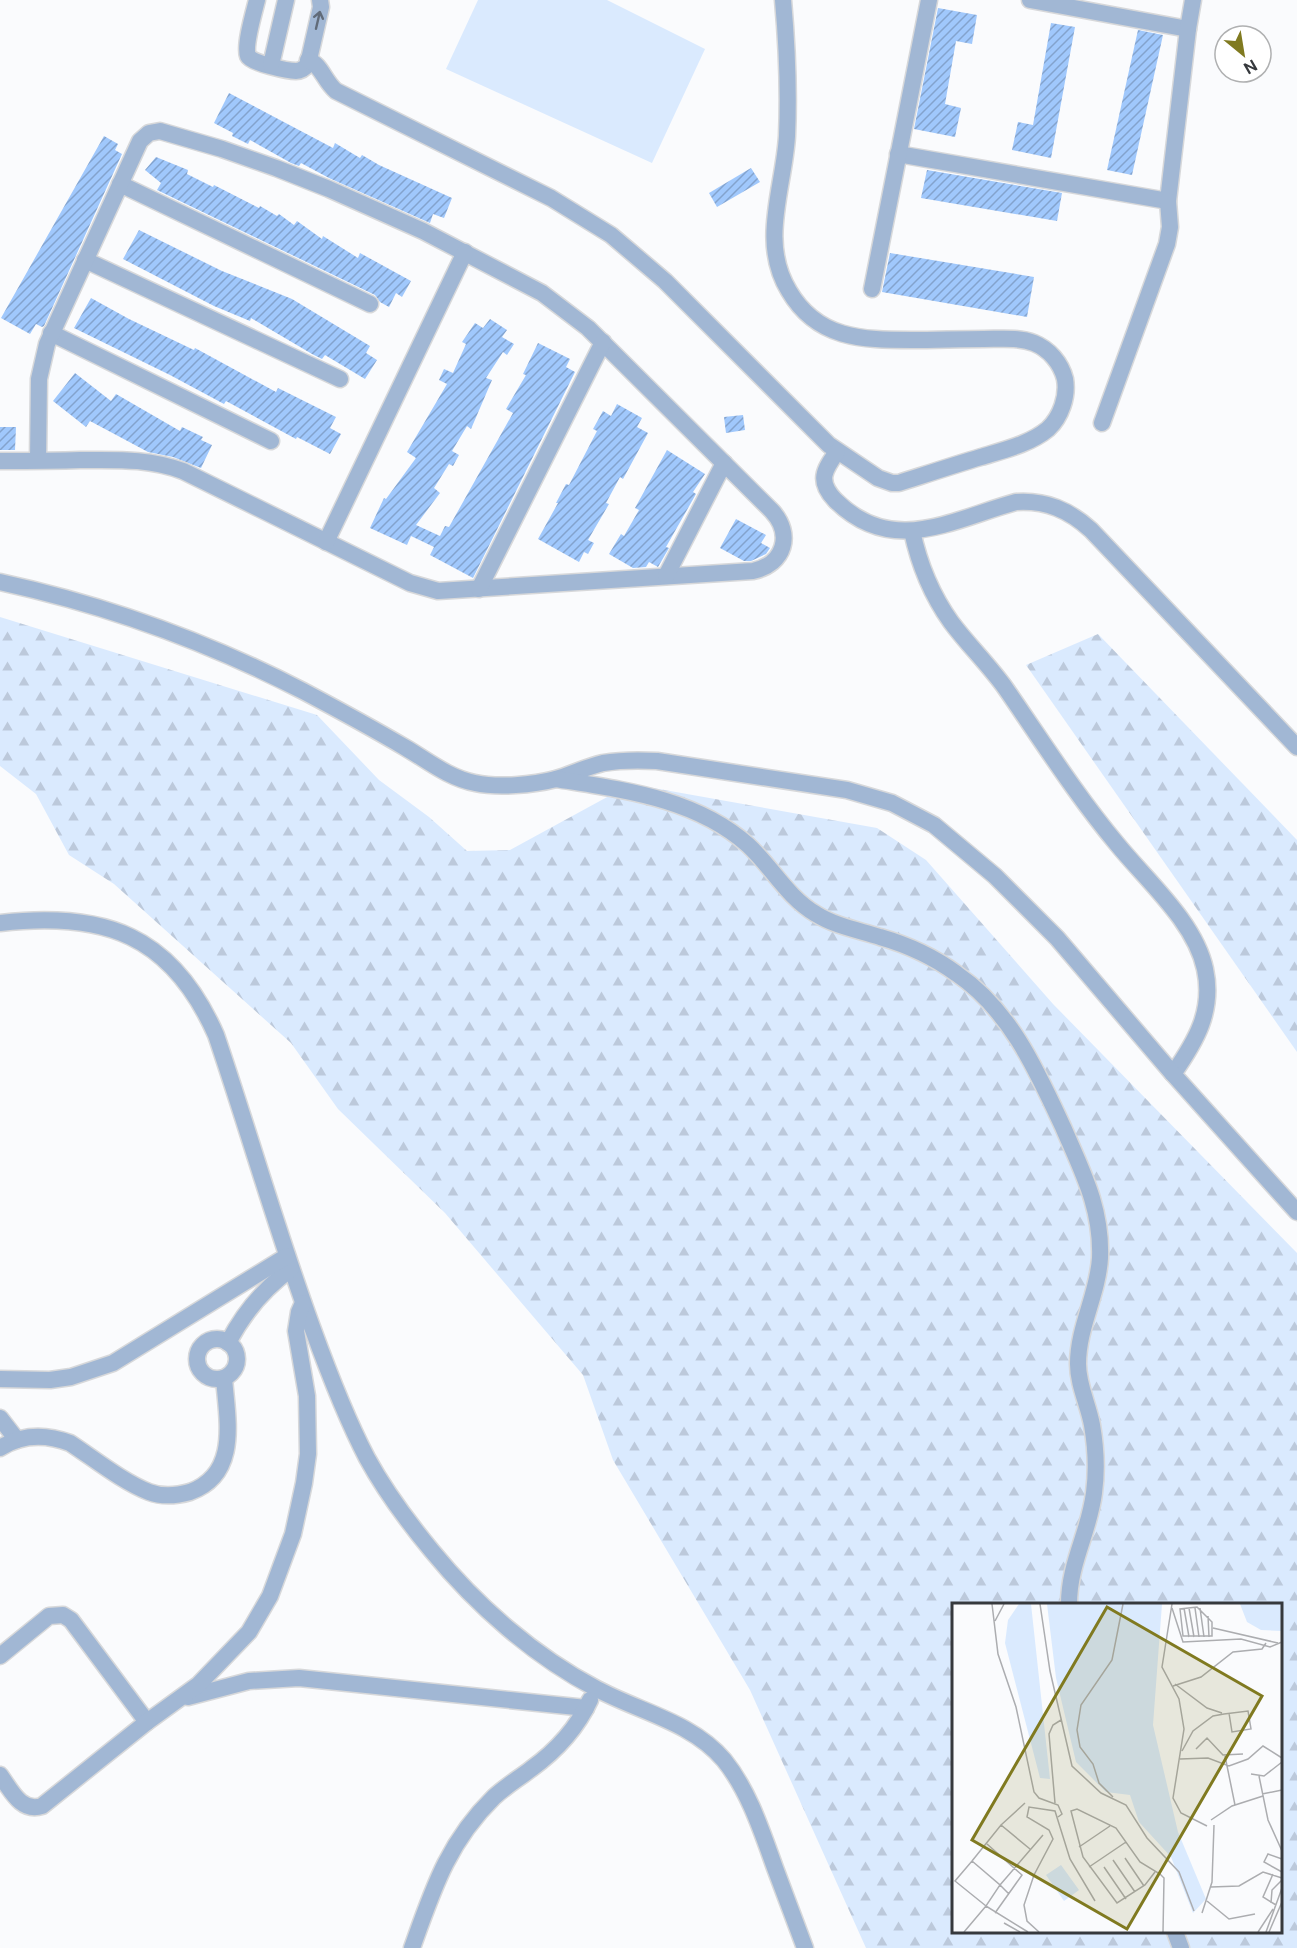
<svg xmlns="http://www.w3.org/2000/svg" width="1297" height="1948" viewBox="0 0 1297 1948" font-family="'Public Sans',sans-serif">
	<defs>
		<pattern id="forest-firs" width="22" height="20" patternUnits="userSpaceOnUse" patternTransform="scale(1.5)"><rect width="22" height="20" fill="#daeafe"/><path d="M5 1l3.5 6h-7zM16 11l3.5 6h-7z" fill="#bcc9db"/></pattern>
		<pattern id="building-hatch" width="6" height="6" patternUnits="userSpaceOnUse" patternTransform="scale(1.5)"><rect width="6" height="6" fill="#a0c8fc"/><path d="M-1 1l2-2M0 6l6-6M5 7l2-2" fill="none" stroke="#83a3cd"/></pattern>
	</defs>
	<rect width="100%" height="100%" fill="#fafbfd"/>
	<g fill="url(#forest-firs)" fill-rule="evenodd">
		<path d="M0 617 317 715 379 780 429 817 467 851 510 850 631 784 877 828 926 860 1053 1004 1297 1253V1948H866L750 1690 613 1460 583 1375 445 1213 338 1109 291 1043 114 884 69 855 36 794 0 766ZM954 1604H1280V1932H954Z"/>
		<path d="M1098 634 1297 840V1052L1026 665Z"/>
	</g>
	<path fill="#daeafe" d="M478 0H607L705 49 652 163 446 69Z"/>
	<g fill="url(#building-hatch)">
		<path d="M938 8 977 15 972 44 956 41 945 104 961 108 955 137 914 129Z"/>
		<path d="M1051 23 1075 27 1051 158 1012 150 1018 122 1033 125Z"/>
		<path d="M1138 30 1163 35 1132 175 1107 170Z"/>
		<path d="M229 93 333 148 335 143 360 158 362 155 379 165 452 198 444 218 433 214 430 223 329 178 301 163 299 166 291 163 250 140 248 144 232 136 233 133 214 123Z"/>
		<path d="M104 136 118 144 115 150 122 154 44 326 42 327 36 324 30 334 1 318Z"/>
		<path d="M156 157 188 170 187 174 213 187 214 185 259 208 260 206 277 216 279 214 294 225 297 221 322 239 323 236 358 258 360 253 411 281 402 297 396 293 389 307 380 302 375 295 157 190 161 183 145 170Z"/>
		<path d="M751 168 760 182 717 207 709 193Z"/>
		<path d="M927 170 1062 193 1057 221 921 198Z"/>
		<path d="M139 230 222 271 292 299 370 346 366 353 377 360 365 379 325 355 322 359 312 354 251 318 250 321 214 306 123 259Z"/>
		<path d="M890 253 1034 277 1027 317 882 292Z"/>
		<path d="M91 298 129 319 194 350 195 348 276 392 278 388 336 417 330 428 341 434 330 454 297 437 296 439 226 401 224 404 170 375 74 328Z"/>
		<path d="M490 319 507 330 502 337 514 344 507 355 503 352 486 378 492 380 471 429 467 426 452 451 459 455 453 466 449 464 434 488 440 493 416 525 440 536 445 526 449 527 513 413 506 409 526 375 523 374 538 343 570 359 566 367 575 372 473 578 430 555 434 547 411 536 407 545 370 528 384 498 386 499 416 458 407 452 447 384 439 380 444 369 453 373 466 344 462 342 475 323 483 328Z"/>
		<path d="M75 373 111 401 116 394 180 431 182 427 203 437 201 440 212 445 201 468 173 457 148 452 90 421 86 427 53 401Z"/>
		<path d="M617 404 642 418 637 427 648 433 623 479 620 477 606 503 609 504 588 540 594 543 588 554 584 552 579 562 538 539 558 503H556L566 484 569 485 597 431 593 429 603 411 611 416Z"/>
		<path d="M743 415 745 430 726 433 724 417Z"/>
		<path d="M0 427H16L15 450H0Z"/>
		<path d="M667 450 705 474 693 492 696 494 666 547 669 548 658 567 649 562 646 567 633 568 609 554 621 534 624 536 639 510 635 508Z"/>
		<path d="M736 519 766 535 761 543 770 548 766 554 751 561H744L720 548Z"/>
	</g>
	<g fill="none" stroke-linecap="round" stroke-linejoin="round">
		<defs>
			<g id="minor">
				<path d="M257 0C254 12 244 46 248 56 251 63 288 71 296 71 302 71 305 68 308 64L321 7 320 0"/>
				<path d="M1030 0 1188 29"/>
				<path d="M308 60C321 64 324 81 336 91L551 198 611 235 665 281 829 445 878 478 892 483H899C927 474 954 465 981 457 1004 450 1030 444 1048 429 1061 417 1068 396 1065 379 1061 363 1049 349 1034 343 1019 337 1000 339 984 339 960 339 936 340 912 340 862 340 817 339 789 291 759 242 784 188 787 136 789 90 787 45 783 0"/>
				<path d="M271 65 286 0"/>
				<path d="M898 154 1168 201 1188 29 1193 0"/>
				<path d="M120 184 370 304"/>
				<path d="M85 260 340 379"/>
				<path d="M872 289 929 0"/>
				<path d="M51 333 271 441"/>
				<path d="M1102 423 1167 244 1170 227 1168 201"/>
				<path d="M837 452C824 470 817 481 835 500 892 557 951 520 1016 502 1046 500 1069 510 1091 530L1297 747"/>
				<path d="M0 461C27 461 54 461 80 460 116 460 148 458 183 471L410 583 438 591 753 571C785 564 793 534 772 511L588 328 542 293 423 231 329 189 276 168 222 149 160 131 149 133 140 141 47 344 39 379 38 461"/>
				<path d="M912 531C919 564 931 594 951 622 968 645 989 665 1006 689 1042 741 1076 795 1117 844 1147 881 1195 922 1205 969 1214 1011 1196 1041 1173 1074"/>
				<path d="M326 542 465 252"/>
				<path d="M666 576 724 463"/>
				<path d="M0 582C106 605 206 641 303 691 337 709 372 728 406 748 428 761 449 778 475 783 498 788 533 785 556 779 572 774 586 767 603 763 621 760 639 760 657 761L847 790 892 803 934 825 995 876 1057 938 1173 1074 1297 1212"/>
				<path d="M479 589 603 342"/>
				<path d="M556 779C623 790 695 798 748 845 772 867 787 897 816 914 835 926 858 930 880 937 908 945 934 957 957 974 1010 1010 1037 1071 1063 1127 1082 1171 1102 1208 1100 1258 1098 1294 1078 1327 1078 1364 1078 1385 1088 1404 1092 1425 1096 1448 1097 1471 1094 1493 1089 1533 1069 1563 1069 1604"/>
				<path d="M0 923C105 911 172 935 216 1035 249 1132 277 1231 312 1327 328 1371 345 1416 367 1458 385 1491 408 1522 432 1551 477 1606 534 1656 597 1689 640 1712 692 1722 724 1760 749 1791 762 1832 775 1868 785 1895 795 1921 805 1948"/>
				<circle cx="217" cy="1359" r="20"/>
				<path d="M228 1343C244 1312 263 1289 291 1269"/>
				<path d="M0 1379 50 1380 71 1377 113 1363 287 1256"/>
				<path d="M0 1418 17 1440"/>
				<path d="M0 1448C22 1434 46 1434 70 1443 93 1458 123 1482 149 1492 162 1497 176 1496 190 1492 240 1474 227 1419 224 1378"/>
				<path d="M0 1656 49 1616 63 1615 71 1620 147 1722"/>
				<path d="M188 1697 249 1681 299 1678 586 1708"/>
				<path d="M0 1775C11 1790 21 1813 42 1806L147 1722 198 1685 249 1632 270 1596 293 1534 304 1483 308 1454 307 1396 296 1331 299 1312 303 1303"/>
				<path d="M1175 1932 1181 1948"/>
				<path d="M412 1948C433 1889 448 1842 494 1797 506 1786 518 1779 531 1769 556 1751 577 1728 590 1700"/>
			</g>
		</defs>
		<use href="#minor" stroke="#d7d8da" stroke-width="19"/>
		<use href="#minor" stroke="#a1b7d4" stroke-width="16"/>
	</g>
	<defs><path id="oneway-shaft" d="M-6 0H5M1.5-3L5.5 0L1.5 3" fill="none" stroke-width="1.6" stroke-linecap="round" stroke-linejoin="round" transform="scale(1.5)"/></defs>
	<use stroke="#616b79" href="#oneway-shaft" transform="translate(318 20) rotate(-77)"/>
	<g transform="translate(952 1603)">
		<rect width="330" height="330" fill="#fafbfd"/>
		<path d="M67 1H79L98 176 88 175 53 40 56 17ZM95 1H210L201 122 226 229 254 296 241 310 219 254 187 219 178 192 154 189 124 159 104 75ZM288 1H330V28L309 27 295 19Z" fill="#daeafe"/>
		<path d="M109 262 127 287 112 298 94 272Z" fill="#daeafe"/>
		<path fill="none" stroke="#acadb0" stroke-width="1.5" d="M40 1 46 51 64 104 82 189 87 195 106 202 110 211 106 214M88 1 98 68 120 163 149 190 174 202 195 235 227 269 242 308M220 1 210 64 227 96 232 126 221 195 229 210 255 223M245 4 260 19V33H231L228 6ZM220 5 231 39 289 36 318 44 330 39M232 5 237 34M237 5 242 34M243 5 247 34M248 5 252 34M256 13 257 34M43 18 52 1M261 25 326 40M223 81 255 105 270 110M221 83 249 74 281 49 310 46 314 40M244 146 255 135 271 152 291 151M230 148 241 128 261 113 272 111 296 108 299 126 280 129 277 110M273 153 283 202M228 156 256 155 277 163 296 156 311 143 330 155M299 171 312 173 330 159M307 173 316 217 330 248M310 191 330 187M161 194 147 180 141 161 128 144 125 127 129 102 160 57 171 1M103 200 97 131 101 122 109 117M259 217 280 203 311 193M49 222 73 200M35 241 70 272 43 310M127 244 158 223M173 255 192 283M330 256 316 251 312 259 330 269M161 257 183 289M20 258 48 282 34 303 3 278ZM20 258 49 222 78 246M137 264 174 239M152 264 174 296M203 269 193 282 165 300 131 254 119 208 125 206 164 225 188 259 208 271 212 275 211 329M321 271 311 294 324 302M259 284 287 283 311 269 330 275M57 291 48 282 91 232M255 298 277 316 303 311M319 300 320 287 330 277M250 310 260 279 262 222M52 320 68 329M12 329 34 303 76 329M87 329 75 318 72 302 82 272 101 236 97 227 75 214 77 204 103 208 118 256 143 298M306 329 321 306M314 329 330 285M317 329 330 299"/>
		<path fill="#807a20" fill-opacity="0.15" stroke="#807a20" stroke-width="3" d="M155 4 310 93 175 326 20 237Z"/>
		<rect width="330" height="330" fill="none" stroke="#36393d" stroke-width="3"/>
	</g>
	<g transform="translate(1243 54) rotate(150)"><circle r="28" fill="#ffffff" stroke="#afb0b1" stroke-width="1.5"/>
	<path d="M0-4.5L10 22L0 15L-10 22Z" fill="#807a20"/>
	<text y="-9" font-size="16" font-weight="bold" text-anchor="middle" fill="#36393d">N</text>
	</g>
</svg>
